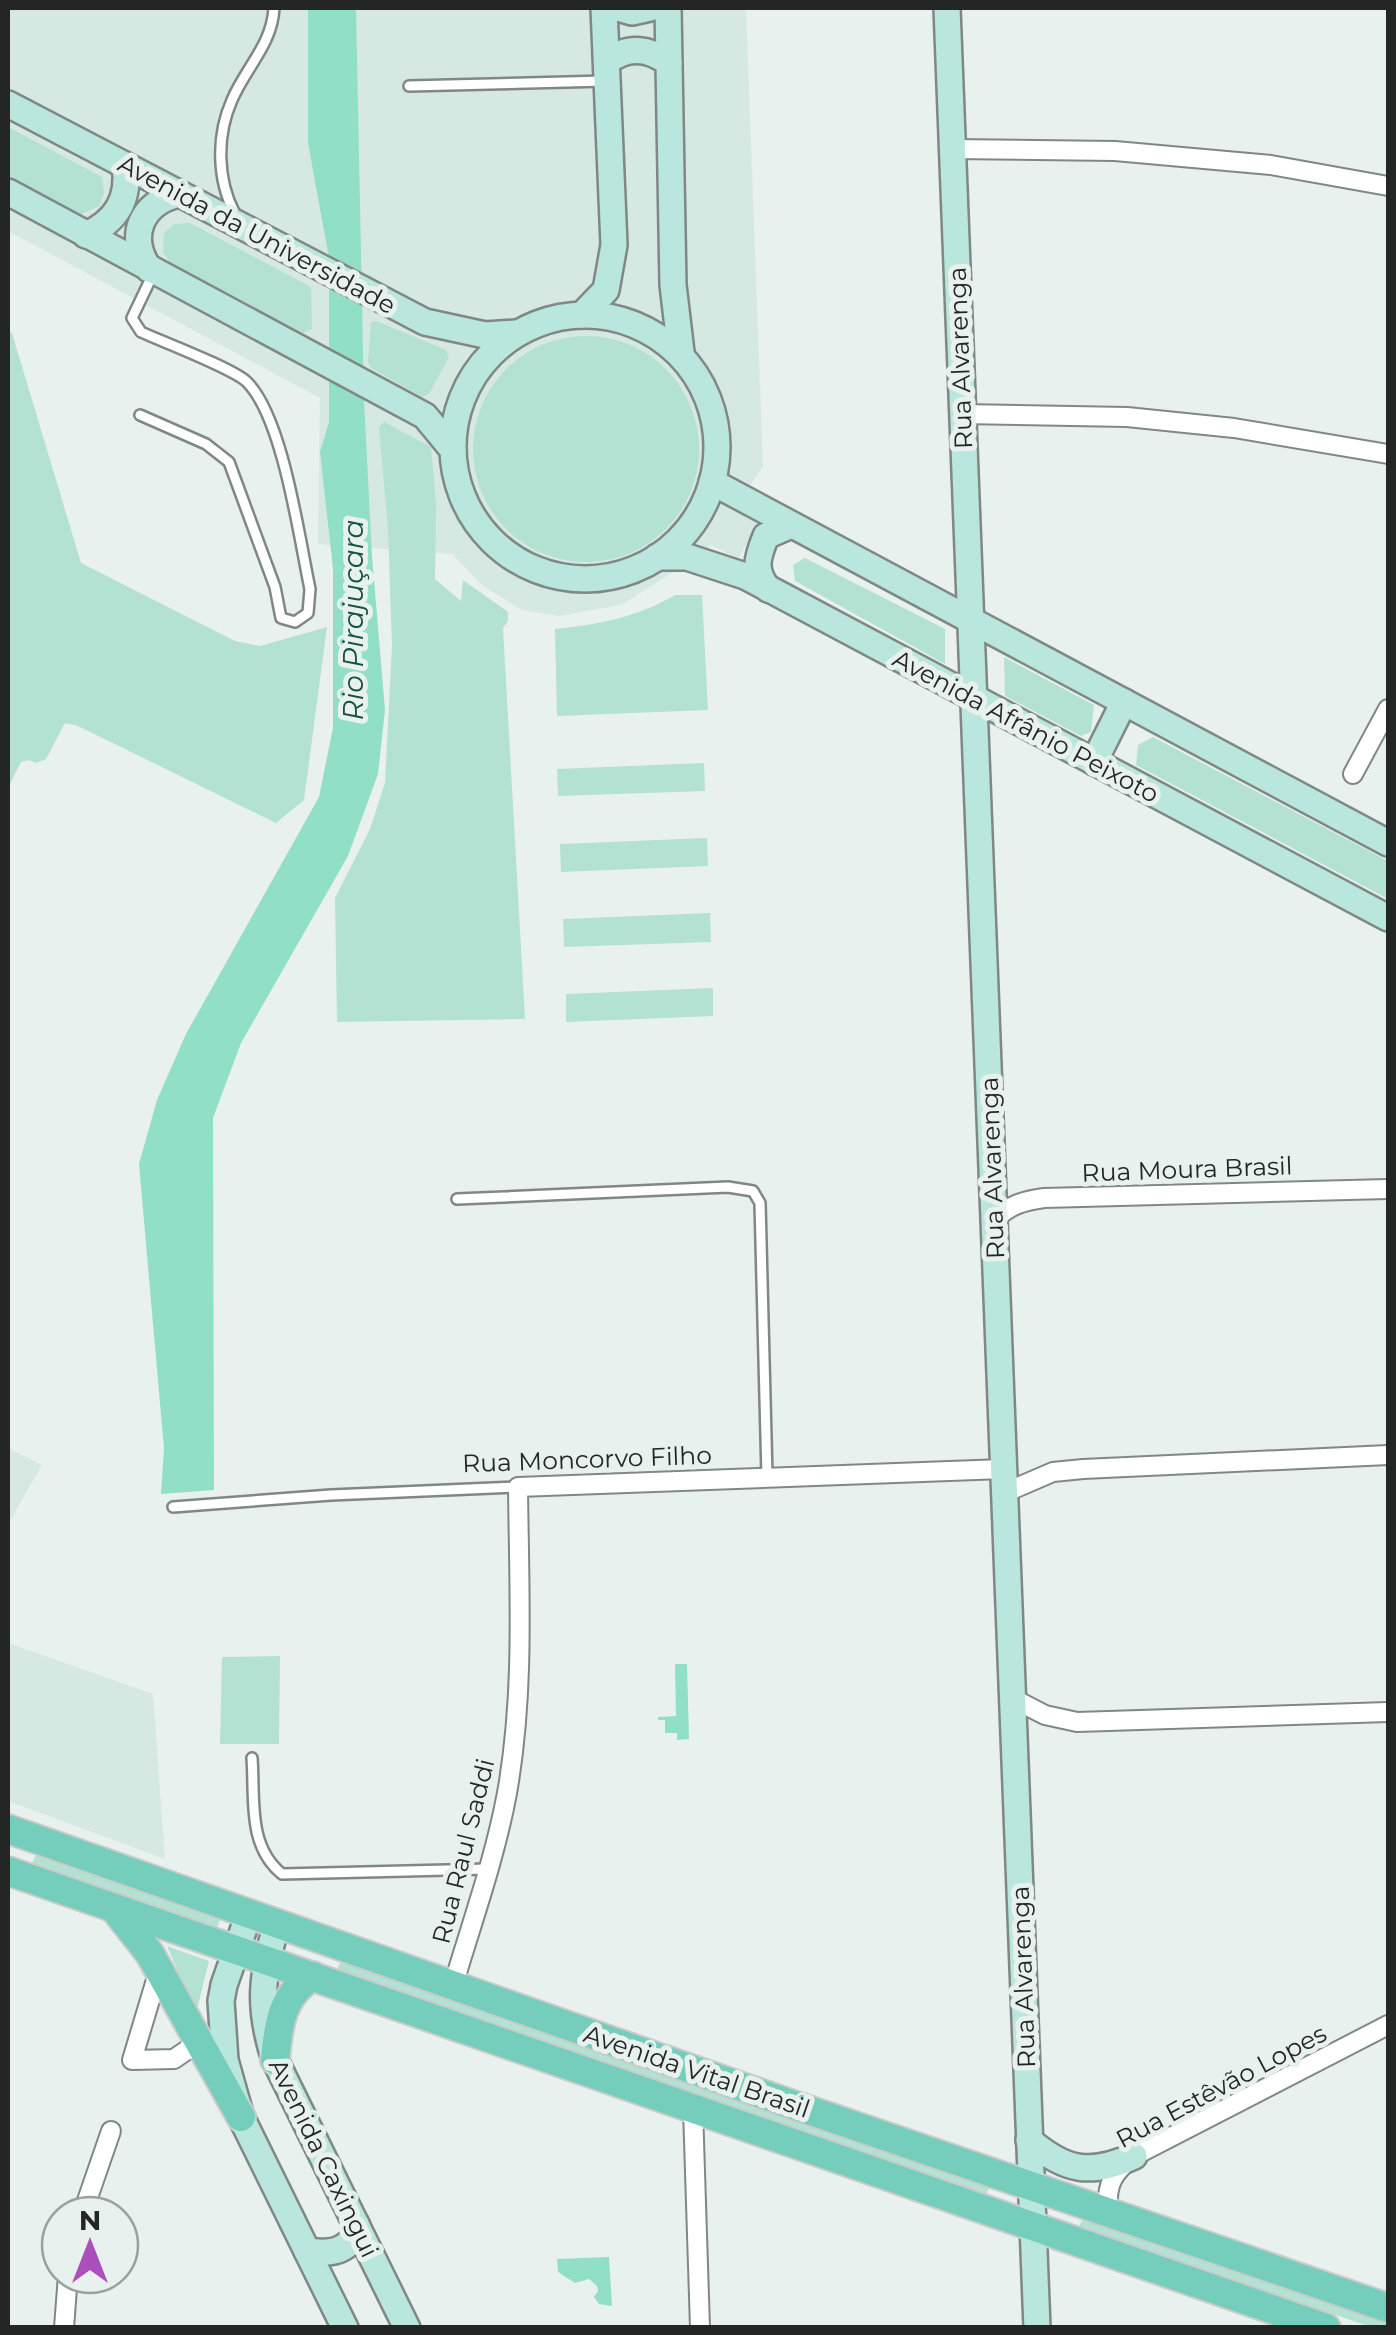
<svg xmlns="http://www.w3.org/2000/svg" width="1396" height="2335" viewBox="0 0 1396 2335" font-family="Montserrat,sans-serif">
	<rect width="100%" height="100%" fill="#e8f1ed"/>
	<g fill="#d6e8e2">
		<path d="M8 8H746L763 466 734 510 759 523 738 559 711 545 690 570 672 573 621 605 559 616 522 610 483 586 452 554 318 544 320 398 8 231Z"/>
		<path d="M8 1448 42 1465 8 1524Z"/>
		<path d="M8 1643 153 1694 165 1859 8 1801Z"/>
	</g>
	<g fill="#b3e2d2">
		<path d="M8 127 102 177 104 192 100 206 79 215 8 177Z"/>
		<path d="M190 223 311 287 312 329 303 333 170 263 163 252 164 233 174 224Z"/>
		<path d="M376 321 446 350 449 357 429 394 422 397 371 368 368 362 371 322Z"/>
		<path d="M8 331 12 333 81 563 235 641 260 646 327 627 304 800 276 823 78 726 65 723 46 759 36 763 29 760 21 762 8 788Z"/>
		<circle cx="586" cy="449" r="113"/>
		<path d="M384 422 431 447 436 503 435 579 461 601 463 580 508 612V621L503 628 525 1019 337 1022 335 898 370 829 385 783 392 645 388 529 379 427Z"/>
		<path d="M805 558 945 629V664L795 581 793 565Z"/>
		<path d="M675 595H702L708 710 557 716 555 629C597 625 638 617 675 595Z"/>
		<path d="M1004 657 1094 705 1091 732 1081 736 1005 696Z"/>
		<path d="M1153 737 1388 861V899L1136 765 1138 745Z"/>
		<path d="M704 763 705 791 558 796 557 769Z"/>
		<path d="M707 838 708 866 561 872 560 844Z"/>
		<path d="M710 913 711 942 564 947 563 919Z"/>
		<path d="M713 988V1016L566 1022V994Z"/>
		<path d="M280 1656 279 1744H220L222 1657Z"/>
		<path d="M36 1854 220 1919 217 1928 32 1864Z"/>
		<path d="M167 1946 209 1961 196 2013Z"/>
		<path d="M341 1961 989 2187 986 2195 337 1970Z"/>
		<path d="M1083 2218 1388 2324V2327H1371L1079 2227Z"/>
	</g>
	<g fill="#92dfc7">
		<path d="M308 8H356L364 400 372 556 385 710 378 774 348 856 241 1043 213 1118 214 1490 161 1494 164 1449 139 1164 157 1100 186 1034 319 797 333 728V569L320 452 329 422V258L308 143Z"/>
		<path d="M675 1664H687L689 1739 677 1740V1733H665V1720H658V1717L676 1716Z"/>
		<path d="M609 2257 612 2306 599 2304 594 2297 598 2291 597 2286 589 2279 575 2283 558 2272 557 2259Z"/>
	</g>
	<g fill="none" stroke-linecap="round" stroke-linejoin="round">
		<defs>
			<g id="lane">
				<path d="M409 86 605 81"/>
				<path d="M235 214C217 180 216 136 232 100 246 67 272 45 274 8"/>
				<path d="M140 415 206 444 229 462 275 587 281 618 295 622 308 613 310 589C299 537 283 418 247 382 232 368 163 342 141 332L132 318 153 274"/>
				<path d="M457 1199 728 1187 753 1191 760 1203 767 1476"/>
				<path d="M173 1507 331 1495 518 1487"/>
				<path d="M252 1758C255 1798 247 1846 282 1874L488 1869"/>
			</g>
			<g id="street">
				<path d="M952 149 1115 151 1271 165 1388 186"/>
				<path d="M962 414 1127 417 1234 428 1388 454"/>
				<path d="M1353 774 1388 709"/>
				<path d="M994 1220C1010 1205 1022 1201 1044 1198L1388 1189"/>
				<path d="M1004 1493 1053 1472 1083 1469 1388 1455"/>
				<path d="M1012 1698 1045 1715 1077 1722 1388 1712"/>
				<path d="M159 1970 132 2060 174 2059 200 2041"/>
				<path d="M453 1986C472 1922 495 1858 507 1793 525 1692 519 1589 518 1487L1003 1469"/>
				<path d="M693 2109 700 2328"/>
				<path d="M1108 2212C1106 2185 1112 2173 1134 2156L1388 2025"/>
				<path d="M82 2215 111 2131"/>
				<path d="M64 2328 68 2275"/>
			</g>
			<g id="secondary">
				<path d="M618 8 632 12 650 8"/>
				<path d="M668 8 673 285 681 352"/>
				<path d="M947 8 1037 2328"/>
				<path d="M607 62C627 45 649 48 669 63"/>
				<path d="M8 104 425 322 485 335 516 333"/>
				<path d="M8 192 425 416 453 450"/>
				<path d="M86 235C117 221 130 198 125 165"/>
				<path d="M149 269C127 236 141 203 179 194"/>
				<circle cx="585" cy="447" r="132"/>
				<path d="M582 315 606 290 614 245 604 8"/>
				<path d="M712 482 1388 843"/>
				<path d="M657 557H687L745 576 1388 918"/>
				<path d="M768 589C753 570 757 558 766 536L791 525"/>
				<path d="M1094 762 1124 702"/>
				<path d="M249 1914 224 1985 221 2001 225 2060 241 2117 345 2328"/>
				<path d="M277 1924C261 1975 258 2009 275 2060L407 2328"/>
				<path d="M1029 2140C1065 2171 1090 2176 1134 2156"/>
				<path d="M307 2251C330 2254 347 2253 358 2230L356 2224"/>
			</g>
			<g id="primary">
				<path d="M8 1829 785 2102 1388 2308"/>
				<path d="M8 1871 1326 2328"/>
				<path d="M114 1908 150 1954 241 2117"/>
				<path d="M275 2060C278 2026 281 1995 313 1976"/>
			</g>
		</defs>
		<use href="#lane" stroke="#808885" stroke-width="14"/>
		<use href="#street" stroke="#808885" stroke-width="22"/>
		<use href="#secondary" stroke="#808885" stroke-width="30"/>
		<use href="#primary" stroke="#cacbcb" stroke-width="32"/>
		<use href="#lane" stroke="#fff" stroke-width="9"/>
		<use href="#street" stroke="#fff" stroke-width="18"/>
		<use href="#secondary" stroke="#bae7dd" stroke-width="25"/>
		<use href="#primary" stroke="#75cebb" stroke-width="28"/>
	</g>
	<g text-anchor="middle" stroke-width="10" stroke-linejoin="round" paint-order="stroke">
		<g font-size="25" fill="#232625" stroke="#e8f1ed">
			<text transform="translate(257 234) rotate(28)" y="9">Avenida da Universidade</text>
			<text transform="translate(960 358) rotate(-92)" y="9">Rua Alvarenga</text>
			<text transform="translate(1026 726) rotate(28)" y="9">Avenida Afrânio Peixoto</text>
			<text transform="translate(992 1168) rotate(-92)" y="9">Rua Alvarenga</text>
			<text transform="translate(1187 1169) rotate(-2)" y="9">Rua Moura Brasil</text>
			<text transform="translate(587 1459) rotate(-2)" y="9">Rua Moncorvo Filho</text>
			<text transform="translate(463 1851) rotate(-76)" y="9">Rua Raul Saddi</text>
			<text transform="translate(1023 1977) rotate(-92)" y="9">Rua Alvarenga</text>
			<text transform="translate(697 2071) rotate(19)" y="9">Avenida Vital Brasil</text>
			<text transform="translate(1221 2086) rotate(-28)" y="9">Rua Estêvão Lopes</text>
			<text transform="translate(324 2158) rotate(64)" y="9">Avenida Caxingui</text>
		</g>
		<g font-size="28" font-style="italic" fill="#125242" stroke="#e8f1ed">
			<text transform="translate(353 620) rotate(-90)" y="10">Rio Pirajuçara</text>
		</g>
	</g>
	<rect width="1396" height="2335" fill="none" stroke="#232625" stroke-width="20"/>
	<g transform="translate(90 2245)"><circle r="48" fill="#e8f1ed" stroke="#99a09d" stroke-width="2.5"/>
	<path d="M0-8L18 38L0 25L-18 38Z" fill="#ab4fba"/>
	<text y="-15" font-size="28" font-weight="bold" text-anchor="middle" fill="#232625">N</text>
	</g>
</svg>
